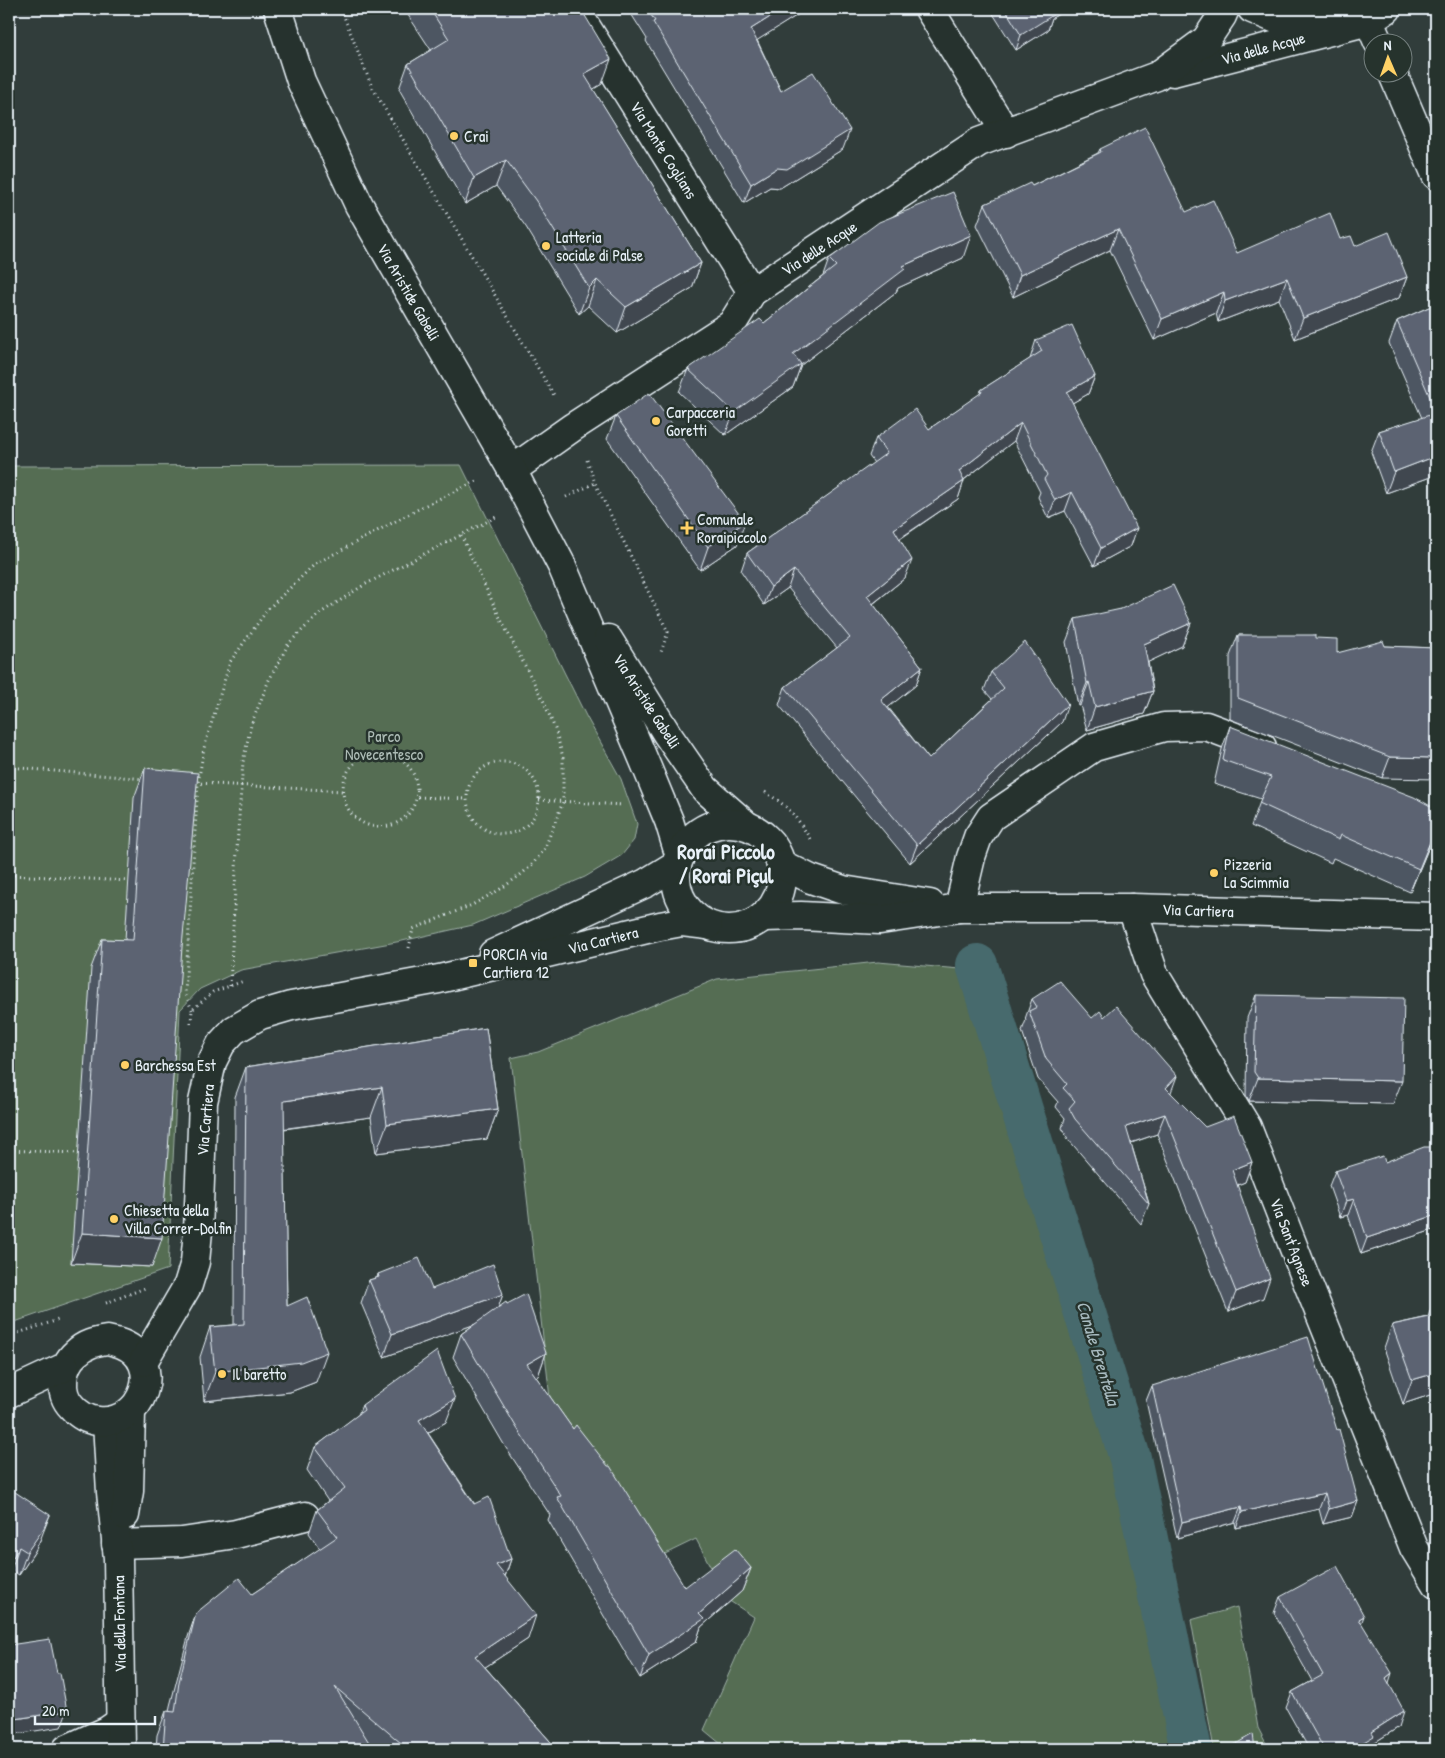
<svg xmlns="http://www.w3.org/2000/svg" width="1445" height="1758" viewBox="0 0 1445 1758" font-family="'Patrick Hand',sans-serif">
	<rect width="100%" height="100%" fill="#313d3b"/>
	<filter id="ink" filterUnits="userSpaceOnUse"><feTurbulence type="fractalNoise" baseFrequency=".02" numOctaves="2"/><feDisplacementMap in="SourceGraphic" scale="10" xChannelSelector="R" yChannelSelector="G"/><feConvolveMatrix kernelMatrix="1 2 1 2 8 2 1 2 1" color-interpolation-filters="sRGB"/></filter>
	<g filter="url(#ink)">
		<g fill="#546d53" stroke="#9eafa6">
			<path d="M461 465 586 716 621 779 637 824 634 840 622 855 585 877 473 925 402 941 241 970 200 989 180 1010 168 1269 9 1324V466Z"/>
			<path d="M878 962 960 969 1108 1437 1177 1749H727L704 1730 754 1617 728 1600 696 1539 665 1554 551 1407 511 1058 538 1052 717 979Z"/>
			<path d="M1237 1607 1258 1728 1269 1749H1214L1191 1620Z"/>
		</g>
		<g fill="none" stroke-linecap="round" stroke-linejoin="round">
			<path stroke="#476a6d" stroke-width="42" d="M977 965 1130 1458 1191 1749"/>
			<defs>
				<g id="minor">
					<path d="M575 9 752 292"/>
					<path d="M929 9 1006 133"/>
					<path d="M1378 42 1369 21 1387 9"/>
					<path d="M1173 72 1369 21H1281L1252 9"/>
					<path d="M1392 72 1436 175"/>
					<path d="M512 470 573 427 732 324 752 292 979 142 1157 76 1206 40 1222 16 1225 9"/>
					<path d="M959 908 971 857 978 837 991 817 1094 747 1164 727 1206 726 1262 747"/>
					<path d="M1132 908 1154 974 1247 1127 1304 1274 1414 1548 1436 1584"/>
					<path d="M116 1544 182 1542 236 1534 305 1516"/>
					<path d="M67 1749 107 1731 120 1722"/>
				</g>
				<g id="tertiary">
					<path d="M107 1422 111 1492 118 1558 121 1749"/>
					<path d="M125 1515 129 1491 131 1412"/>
				</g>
				<g id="secondary">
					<path d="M278 9 301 81 359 205 512 470 562 566 648 770 669 821 680 857"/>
					<path d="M608 639 667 734 705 789 746 825"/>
					<circle cx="729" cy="876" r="53"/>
					<path d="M781 864 811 879 843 890 930 904"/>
					<path d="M764 917 801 916 880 920 959 908H1132L1436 917"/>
					<path d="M493 954 646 883 677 864"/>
					<path d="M107 1340C112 1341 117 1342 122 1344 166 1362 143 1426 98 1421 87 1420 79 1415 72 1407 58 1393 61 1366 76 1353 85 1344 95 1342 107 1340Z"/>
					<path d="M143 1362 188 1285 195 1262 198 1231 203 1102 212 1062 221 1044 234 1030 260 1015 291 1006 439 979 660 926 682 922 708 925"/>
					<path d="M9 1393 65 1367"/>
				</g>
			</defs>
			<use href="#minor" stroke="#e8f1f8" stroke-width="31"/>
			<use href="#tertiary" stroke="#e8f1f8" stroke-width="31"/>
			<use href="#secondary" stroke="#e8f1f8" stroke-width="31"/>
			<g stroke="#e8f1f8" stroke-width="3" stroke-dasharray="1 4" stroke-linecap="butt">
				<path d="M341 9 372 87 555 397"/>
				<path d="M587 460 595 483 668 632 660 655"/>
				<path d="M566 497 595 483"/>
				<circle cx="380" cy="790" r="37"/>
				<circle cx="503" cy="798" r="36"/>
				<path d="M9 767 145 779"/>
				<path d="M196 783 343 791"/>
				<path d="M765 792C788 806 796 815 810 839"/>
				<path d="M418 797 466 799"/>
				<path d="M539 800 623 805"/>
				<path d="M9 875 128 881"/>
				<path d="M409 948 413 929 472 905 499 890 519 876 531 866 544 850 563 802V757L555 729 544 702 501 620 461 535"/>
				<path d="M230 986 238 831 243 762 251 725 269 680 289 643 319 614 364 585 496 517"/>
				<path d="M192 1010 185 993 198 783 204 748 230 662 268 609 315 564 426 505 479 480"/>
				<path d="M191 1023 192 1010 213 992 244 981"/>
				<path d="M9 1150 78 1153"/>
				<path d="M106 1303 145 1288"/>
				<path d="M9 1336 58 1320"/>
			</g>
			<use href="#minor" stroke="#26332d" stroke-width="28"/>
			<use href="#tertiary" stroke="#26332d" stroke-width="28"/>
			<use href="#secondary" stroke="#26332d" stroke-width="28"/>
		</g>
		<g fill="#4e5662" stroke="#e8f1f8">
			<path d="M404 9H581L602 84 593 89 701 263 692 288 617 333 588 306 579 314 526 227 496 186 465 204 399 89 408 64 431 50Z"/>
			<path d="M628 9H807L757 40 781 91 843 149 780 188 770 187 744 203 646 41 647 39Z"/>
			<path d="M990 9H1067L1052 18 1048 30 1016 50Z"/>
			<path d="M1100 149 1186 212 1237 253 1340 239 1355 246 1407 277 1399 298 1295 339 1279 299 1218 322 1216 313 1154 340 1110 250 1013 297 977 225 985 204 1032 186 1098 153Z"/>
			<path d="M963 258 898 288 896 292 801 365 793 387 725 435 679 392 688 369 764 323 823 276 829 259Z"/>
			<path d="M1436 304V475L1386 493 1371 452 1379 431 1422 418 1389 343 1397 321Z"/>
			<path d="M1036 340 1095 376 1088 394 1072 403 1131 546 1094 566 1065 511 1048 518 1038 497 1040 492 1014 441 964 480 958 499 900 539 905 578 873 604 922 667 916 685 888 707 929 759 992 699 984 690 991 672 1062 722 910 863 779 705 785 687 837 648 788 588 764 605 741 571 747 553 874 463 869 456 876 438 929 429 980 394 981 390 1030 359Z"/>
			<path d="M616 416 737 545 700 570 607 439Z"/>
			<path d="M1075 619 1191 623 1182 646 1148 662 1153 691 1144 714 1087 730 1080 705 1078 706 1066 642Z"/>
			<path d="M1238 635 1315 638 1337 653 1385 646 1436 648 1382 778 1230 719V656Z"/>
			<path d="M1230 726 1436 830 1410 892 1333 858 1331 863 1251 826 1261 799 1214 784 1222 749Z"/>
			<path d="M145 768 152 1267 71 1263 91 968 102 939 125 940 134 798Z"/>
			<path d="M1256 995 1393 1104 1249 1101 1246 1095 1247 1018Z"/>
			<path d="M1032 999 1092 1018 1171 1093 1205 1127 1252 1162 1245 1182 1237 1185 1263 1298 1228 1312 1157 1134 1131 1143 1149 1204 1141 1224 1068 1139 1062 1128 1065 1118 1056 1107 1058 1102 1038 1079 1022 1031 1026 1020 1025 1019Z"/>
			<path d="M486 1028 498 1109 487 1139 376 1153 371 1117 284 1129 287 1306 316 1382 290 1392 204 1401 200 1357 210 1327 234 1325 235 1097 246 1067Z"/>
			<path d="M1436 1147V1229L1361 1254 1348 1215 1340 1217 1329 1186 1335 1171 1385 1162Z"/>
			<path d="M378 1274 432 1289 503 1294 498 1307 507 1304 546 1353 538 1376 536 1377 685 1587 751 1568 742 1591 701 1627 696 1642 640 1678 548 1520 550 1515 506 1448 453 1357 461 1334 475 1324 384 1357 361 1303 369 1280 377 1278Z"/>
			<path d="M1436 1306V1393L1403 1404 1384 1348 1392 1325 1428 1317 1431 1308Z"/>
			<path d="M1152 1386 1358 1501 1352 1517 1323 1524 1319 1509 1236 1528 1235 1522 1177 1538 1146 1401Z"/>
			<path d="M362 1405 446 1422 428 1433 511 1559 505 1577 528 1639 485 1667 557 1749H156L157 1735 166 1711 169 1712 170 1706 188 1637 196 1613 252 1594 320 1549 309 1533 317 1510 328 1501 307 1470 315 1447 358 1415Z"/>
			<path d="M9 1488 41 1538 35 1551 19 1575 11 1570Z"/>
			<path d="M1280 1597 1361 1623 1389 1683 1399 1727 1372 1744 1370 1749H1309L1286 1708 1292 1692 1312 1681 1274 1613Z"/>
		</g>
		<g fill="#404650" stroke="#e8f1f8">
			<path d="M783 9H807L745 48 751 29Z"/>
			<path d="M1049 9H1067L1052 18 1048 30 1016 50 1021 35Z"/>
			<path d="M611 59 602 84 575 100 584 74Z"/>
			<path d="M850 130 843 149 780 188 770 187 744 203 751 184 777 168Z"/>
			<path d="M506 160 496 186 465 204 474 178Z"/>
			<path d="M1118 229 1110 250 1013 297 1020 275Z"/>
			<path d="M971 235 963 258 898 288 896 292 801 365 793 387 725 435 734 412 793 354 903 266Z"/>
			<path d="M701 263 692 288 617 333 626 307Z"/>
			<path d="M1407 277 1399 298 1295 339 1303 318Z"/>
			<path d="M1287 278 1279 299 1218 322 1225 301Z"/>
			<path d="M597 280 588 306 579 314 589 288Z"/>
			<path d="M1224 292 1216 313 1154 340 1162 319Z"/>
			<path d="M1095 376 1088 394 1060 410 1067 392Z"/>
			<path d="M1021 423 1014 441 952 489 959 471Z"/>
			<path d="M1436 456V475L1386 493 1394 472Z"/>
			<path d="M964 481 958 499 887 547 894 529Z"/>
			<path d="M1072 492 1065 511 1048 518 1055 500Z"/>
			<path d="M745 522 737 545 700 570 708 547Z"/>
			<path d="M1137 528 1131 546 1094 566 1101 548Z"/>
			<path d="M912 560 905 578 860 614 867 596Z"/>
			<path d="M794 570 788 588 764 605 771 587Z"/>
			<path d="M1191 623 1182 646 1136 668 1144 644Z"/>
			<path d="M922 667 916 685 875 718 881 700Z"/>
			<path d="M1089 682 1080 705 1078 706 1087 683Z"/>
			<path d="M1153 691 1144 714 1087 730 1095 707Z"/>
			<path d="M1068 704 1062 722 910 863 917 845Z"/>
			<path d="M1390 757 1436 758V779L1382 778Z"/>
			<path d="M1436 827V830L1410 892 1419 869Z"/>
			<path d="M1177 1076 1170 1095 1166 1088Z"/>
			<path d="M1258 1078 1402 1081 1393 1104 1249 1101Z"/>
			<path d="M382 1087 371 1117 273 1130 284 1101Z"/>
			<path d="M498 1109 487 1139 376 1153 387 1124Z"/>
			<path d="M1165 1114 1157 1134 1119 1147 1126 1127Z"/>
			<path d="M1252 1162 1245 1182 1225 1190 1232 1170Z"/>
			<path d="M1354 1199 1348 1215 1340 1217 1346 1201Z"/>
			<path d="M1436 1215V1229L1361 1254 1367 1238Z"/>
			<path d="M82 1233 162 1238 152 1267 71 1263Z"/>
			<path d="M1270 1278 1263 1298 1228 1312 1236 1292Z"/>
			<path d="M503 1294 495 1317 384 1357 392 1334Z"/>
			<path d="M327 1352 316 1382 290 1392 204 1401 215 1372Z"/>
			<path d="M546 1353 538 1376 519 1387 527 1364Z"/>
			<path d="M1436 1373V1393L1403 1404 1412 1380Z"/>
			<path d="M455 1399 446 1422 410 1443 419 1420Z"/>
			<path d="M1325 1493 1319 1509 1236 1528 1242 1512Z"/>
			<path d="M1358 1501 1352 1517 1323 1524 1329 1509Z"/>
			<path d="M1241 1507 1235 1522 1177 1538 1182 1522Z"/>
			<path d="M50 1515 41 1538 35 1551 19 1575 27 1552Z"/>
			<path d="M19 1547 11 1570 9 1573V1564Z"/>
			<path d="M511 1559 503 1582 496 1565Z"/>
			<path d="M751 1568 742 1591 701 1627 696 1642 640 1678 649 1655 699 1614Z"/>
			<path d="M536 1615 528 1639 467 1679 475 1656Z"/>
			<path d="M1364 1616 1358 1632 1359 1619Z"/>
			<path d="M1392 1673 1387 1689 1386 1678Z"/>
			<path d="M67 1711 61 1727 9 1735V1720Z"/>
			<path d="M1404 1711 1399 1727 1372 1744 1370 1749H1352L1371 1732Z"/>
		</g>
		<g fill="#5b6472" stroke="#e8f1f8">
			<path d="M430 9H581L611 59 584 74 701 263 626 307 597 280 589 288 536 201 506 160 474 178 408 64 449 39Z"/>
			<path d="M647 9H783L751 29 781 91 813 72 850 130 787 169 777 168 751 184 653 22 655 21Z"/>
			<path d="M1005 9H1050L1053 15 1021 35Z"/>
			<path d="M1145 127 1186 212 1213 200 1237 253 1330 213 1340 239 1351 236 1355 246 1389 232 1407 277 1303 318 1287 278 1225 301 1224 292 1162 319 1118 229 1020 275 985 204 1030 183 1032 186 1101 152 1100 149Z"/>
			<path d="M953 192 971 235 903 266 905 269 793 354 801 364 734 412 688 369 760 319 764 323 836 266 829 259 879 222Z"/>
			<path d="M1436 304V411L1397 321Z"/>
			<path d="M1072 325 1095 376 1067 392 1137 528 1101 548 1072 492 1055 500 1044 479 1047 475 1021 423 959 471 964 481 894 529 912 560 867 596 922 667 881 700 929 759 1004 688 991 672 1025 642 1068 704 917 845 785 687 850 638 794 570 771 587 747 553 887 453 876 438 915 409 929 429 982 392 981 390 1042 351 1036 340Z"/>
			<path d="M649 393 745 522 708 547 616 416Z"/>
			<path d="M1436 413V456L1394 472 1379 431Z"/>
			<path d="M1173 585 1191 623 1144 644 1153 691 1095 707 1089 682 1087 683 1075 619 1121 609Z"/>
			<path d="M1238 635H1315V638L1337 639V653L1383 641 1385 646 1436 648V758L1390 757 1238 698Z"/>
			<path d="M1230 726 1414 797 1436 809V827L1419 869 1341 835 1339 840 1259 803 1271 777 1223 760Z"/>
			<path d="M145 768 198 773 182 947 162 1238 82 1233 102 939 133 940Z"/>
			<path d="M1060 981 1092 1018 1100 1011 1104 1017 1116 1006 1177 1076 1166 1088 1205 1127 1234 1116 1252 1162 1232 1170 1270 1278 1236 1292 1165 1114 1126 1127 1149 1204 1075 1119 1069 1108 1075 1101 1063 1088 1067 1084 1046 1059 1029 1011 1037 1007 1032 999Z"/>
			<path d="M1256 995 1404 998 1402 1081 1258 1078 1254 1072Z"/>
			<path d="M486 1028 498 1109 387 1124 382 1087 284 1101 287 1306 307 1297 327 1352 301 1362 215 1372 210 1327 244 1324 246 1067Z"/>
			<path d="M1424 1147H1436V1215L1367 1238 1354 1199 1346 1201 1335 1171 1383 1156 1385 1162Z"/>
			<path d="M419 1258 432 1289 493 1264 503 1294 392 1334 369 1280 379 1277 378 1274Z"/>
			<path d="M526 1294 546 1353 527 1364 573 1429 576 1425 608 1466H610L685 1587 735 1549 751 1568 699 1614 704 1619 649 1655 557 1497 561 1496 515 1425 461 1334 506 1302 507 1304Z"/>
			<path d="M1436 1306V1373L1412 1380 1392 1325 1434 1316 1431 1308Z"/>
			<path d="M1308 1337 1337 1430 1339 1429 1358 1501 1329 1509 1325 1493 1242 1512 1241 1507 1182 1522 1152 1386Z"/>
			<path d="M437 1351 455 1399 419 1420 474 1504 489 1497 511 1559 496 1565 536 1615 475 1656 557 1749H408L335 1687 373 1749H163L166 1711 175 1712 179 1682 196 1613 239 1578 252 1594 337 1537 317 1510 345 1488 315 1447 364 1410 362 1405Z"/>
			<path d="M9 1488 50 1515 44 1528 27 1552 19 1547 9 1564Z"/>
			<path d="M1337 1566 1364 1616 1359 1619 1392 1673 1386 1678 1404 1711 1371 1732 1374 1736 1352 1749H1324L1292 1692 1323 1675 1280 1597Z"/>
			<path d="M50 1639 57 1673H60L67 1711 9 1720V1645Z"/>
			<path d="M1253 1734 1255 1749H1227Z"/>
		</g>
	</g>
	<g fill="#ffd166" stroke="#26332d" stroke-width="2">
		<circle cx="454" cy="136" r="5"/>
		<circle cx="546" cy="246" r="5"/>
		<circle cx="656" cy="421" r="5"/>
		<path d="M684.5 520.5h5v5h5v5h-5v5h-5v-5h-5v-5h5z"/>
		<circle cx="1214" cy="873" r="5"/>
		<rect x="468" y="958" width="10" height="10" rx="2.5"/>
		<circle cx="125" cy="1065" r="5"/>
		<circle cx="114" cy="1219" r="5"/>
		<circle cx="222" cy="1374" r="5"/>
	</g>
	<g text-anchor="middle" stroke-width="5" stroke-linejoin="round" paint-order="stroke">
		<g font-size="16" fill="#e8f1f8" stroke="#26332d">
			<text transform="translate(1263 48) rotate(-15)" y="6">Via delle Acque</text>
			<text transform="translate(664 150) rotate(58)" y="6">Via Monte Coglians</text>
			<text transform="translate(819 248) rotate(-33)" y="6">Via delle Acque</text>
			<text transform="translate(409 292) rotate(60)" y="6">Via Aristide Gabelli</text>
			<text transform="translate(647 701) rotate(57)" y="6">Via Aristide Gabelli</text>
			<text transform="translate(1198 910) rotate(2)" y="6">Via Cartiera</text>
			<text transform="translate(603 940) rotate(-14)" y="6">Via Cartiera</text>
			<text transform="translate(205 1120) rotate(-85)" y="6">Via Cartiera</text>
			<text transform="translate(1292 1242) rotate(69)" y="6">Via Sant'Agnese</text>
			<text transform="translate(119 1624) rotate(-91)" y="6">Via della Fontana</text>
		</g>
		<g font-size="16" fill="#e8f1f8" stroke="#26332d" text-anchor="start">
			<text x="464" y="142">Crai</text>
			<text x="556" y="243">Latteria<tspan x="556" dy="18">sociale di Palse</tspan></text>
			<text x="666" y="418">Carpacceria<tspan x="666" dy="18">Goretti</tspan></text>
			<text x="697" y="525">Comunale<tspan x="697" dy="18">Roraipiccolo</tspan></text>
			<text x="1224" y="870">Pizzeria<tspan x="1224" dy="18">La Scimmia</tspan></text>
			<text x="483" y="960">PORCIA via<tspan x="483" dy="18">Cartiera 12</tspan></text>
			<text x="135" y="1071">Barchessa Est</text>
			<text x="124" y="1216">Chiesetta della<tspan x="124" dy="18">Villa Correr-Dolfin</tspan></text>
			<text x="232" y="1380">Il baretto</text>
		</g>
		<g font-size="16" fill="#adbcb6" stroke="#26332d">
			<text x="384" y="742">Parco<tspan x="384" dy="18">Novecentesco</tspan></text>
		</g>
		<g font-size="18" font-style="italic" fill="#a8bbc0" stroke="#26332d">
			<text transform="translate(1098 1353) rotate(73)" y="6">Canale Brentella</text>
		</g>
		<g font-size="21" font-weight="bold" fill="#e8f1f8" stroke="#26332d">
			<text x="726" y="859">Rorai Piccolo<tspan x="726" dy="24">/ Rorai Piçul</tspan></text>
		</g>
	</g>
	<rect width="1445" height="1758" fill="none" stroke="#26332d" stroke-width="30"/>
	<rect x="15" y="15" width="1415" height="1728" fill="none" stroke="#e8f1f8" stroke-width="2" filter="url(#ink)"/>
	<g transform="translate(1388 58) rotate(358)"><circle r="24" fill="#26332d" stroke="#747f7e"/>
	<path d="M0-4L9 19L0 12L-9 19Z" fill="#ffd166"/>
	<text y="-8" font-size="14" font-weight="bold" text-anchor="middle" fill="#e8f1f8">N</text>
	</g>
	<path d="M35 1716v8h120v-8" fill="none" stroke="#e8f1f8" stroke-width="2.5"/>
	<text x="42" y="1716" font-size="15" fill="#e8f1f8" stroke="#26332d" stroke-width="4" paint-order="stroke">20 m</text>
</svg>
